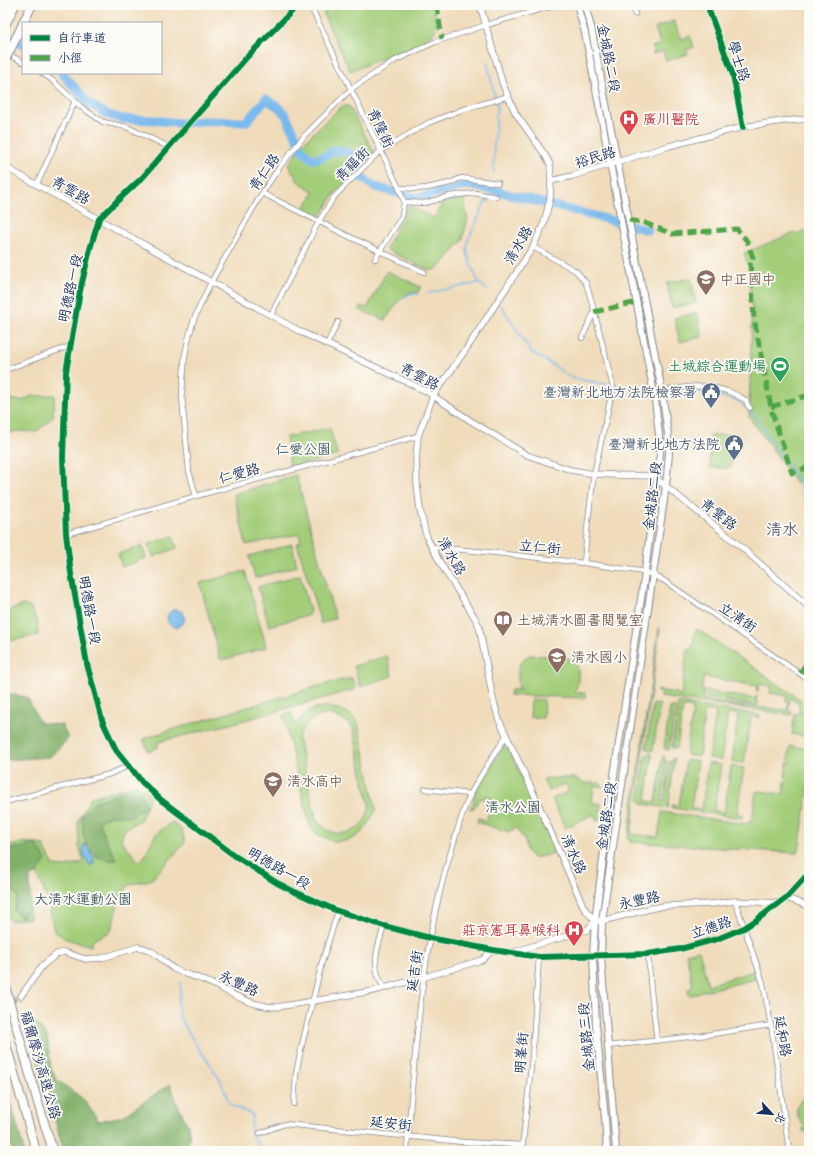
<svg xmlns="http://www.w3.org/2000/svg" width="814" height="1156" viewBox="0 0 814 1156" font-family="Mynerve,'LXGW WenKai TC',sans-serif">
	<rect width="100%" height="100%" fill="#fdfcf7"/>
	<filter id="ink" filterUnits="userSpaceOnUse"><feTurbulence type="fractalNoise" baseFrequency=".025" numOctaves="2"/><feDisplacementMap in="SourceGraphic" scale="8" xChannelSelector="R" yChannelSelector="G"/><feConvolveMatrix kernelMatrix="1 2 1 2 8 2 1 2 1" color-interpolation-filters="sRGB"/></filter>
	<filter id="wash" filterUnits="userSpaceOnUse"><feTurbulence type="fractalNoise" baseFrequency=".012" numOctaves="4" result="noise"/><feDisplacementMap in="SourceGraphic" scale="16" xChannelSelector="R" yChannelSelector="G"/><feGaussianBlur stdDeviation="0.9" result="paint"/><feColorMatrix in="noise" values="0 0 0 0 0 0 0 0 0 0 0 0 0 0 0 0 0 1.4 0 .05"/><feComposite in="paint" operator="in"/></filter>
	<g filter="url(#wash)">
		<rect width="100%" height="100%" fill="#f0dcbb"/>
		<g fill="#a3cd79" stroke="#5f7e6c" fill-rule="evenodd">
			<path d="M326 5H432C436 13 439 30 430 37 425 42 412 46 405 49 387 56 369 64 350 71L325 18 324 14Z"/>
			<path d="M674 21 681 39 690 36 694 47 686 50 688 54 666 61 663 51 653 54 652 47 660 44 655 28Z"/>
			<path d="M342 106H349L374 152 373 155 335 193 322 214 315 216 303 209 314 192 298 181 288 165 304 142Z"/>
			<path d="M465 197 466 214 468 218 462 241 440 267 431 271 387 250V246L409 205 434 218 443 202Z"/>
			<path d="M809 230V479L796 484 772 448 749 417 752 314 749 268 744 253 791 234 800 233Z"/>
			<path d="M387 271 421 287 418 292 409 293 399 301 385 320C376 316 369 314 360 310V306L367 308Z"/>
			<path d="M691 278 696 303 672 308 667 283Z"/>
			<path d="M697 313 702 337 680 342 674 318Z"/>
			<path d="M55 395 53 417 36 432 19 431 5 433V398L7 399 21 401 32 396Z"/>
			<path d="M330 428 338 455 290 468 286 437Z"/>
			<rect x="710" y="435" width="21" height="33"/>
			<path d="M296 475 335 618 321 624 297 543 301 542 299 534 246 545 234 494Z"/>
			<path d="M173 536 177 548 153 557 148 544Z"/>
			<path d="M292 544 297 566 255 578 249 556Z"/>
			<path d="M142 546 146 558 122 567 118 554Z"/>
			<path d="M245 571 266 646 265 648 222 660 220 659 200 583Z"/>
			<path d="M300 575 310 611 308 615 269 626 258 587Z"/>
			<path d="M23 605 31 608 37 621 38 635 5 642V612Z"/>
			<path d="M659 628H660L631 834 658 837 662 812 746 824 752 819 756 792 758 791 783 794 785 781 788 778 785 777 787 763H791L788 759 790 746 809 749V784L799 850H797L796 853 630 842V840L628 839Z"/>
			<path d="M697 629 769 678 770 681H773L809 705V713L799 712V704L790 698 788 710 792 711 791 715 661 697V693L657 692V690L677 693V695L681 696 687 649 692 650 695 633ZM704 677 757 686 756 691H758L759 684 771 686 770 693 787 696 786 701 789 702 787 710 733 705 703 700 704 690H701Z"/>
			<path d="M530 655C536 655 542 656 549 656 562 657 580 656 578 675 578 682 578 687 574 692L585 693V698L510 695 511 690H520C518 686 518 682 518 677 518 667 519 660 530 655Z"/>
			<path d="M387 656 392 676 360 687 354 666Z"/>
			<path d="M352 678 356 689 238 722 158 742V747L149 752 143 739 167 731 329 683Z"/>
			<path d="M707 691 755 699 756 696H757L756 702 759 703 757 706 750 705 706 698Z"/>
			<path d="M531 699 544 700 543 718 530 717Z"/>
			<path d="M678 703 760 715V718L755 717H751L744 763 732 762 738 715 735 714H728L721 760 709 758 716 712 712 711H705L699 757 686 755 693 709 689 707H683L677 748H672Z"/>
			<path d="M653 704 660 705 653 750 652 751 648 750 646 748Z"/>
			<path d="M322 707C335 707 351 711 358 723L376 810 367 826 361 833 352 839 345 841 335 842 326 838 315 833 310 826 283 715 291 713 295 725C304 715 308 709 322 707ZM328 714C338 716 346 720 353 729 357 748 361 767 365 787 366 793 370 802 369 808 368 820 357 832 345 833 333 835 323 829 316 819L298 738C305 723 311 717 328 714Z"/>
			<path d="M670 707H675L669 750 664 749Z"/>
			<path d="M795 713 809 714V737L792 734Z"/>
			<path d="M505 744 517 766 556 852 543 857 542 856 533 858 526 850 525 840 516 828 508 832 477 822 478 818 486 820 493 804 489 802 491 797 486 795 484 799 480 798 474 808 470 809 474 800V794Z"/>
			<path d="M648 754H652V756L646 801 656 802 663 756 665 757 664 760 667 761 662 802H664L670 761H673V758H675L668 808 643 804 639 799 645 756Z"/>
			<path d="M686 760 698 761 691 807 698 809H702L708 763 721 765 714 810 721 812H724L731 766 744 768 737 814 743 815 742 818 672 808V805H679Z"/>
			<path d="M553 778H575L584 783H600L603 787 594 786 592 802 601 804 600 811 606 812 605 818 597 821 594 814 565 828 552 799 569 791 566 784 549 791 543 780Z"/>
			<path d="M136 785 147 791 150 797 141 819 124 830 121 840 139 862 144 857 155 835 172 822 182 830 185 843 151 880 130 884 120 897 111 931 93 940 91 946 66 939 54 931 48 901 37 873 30 876V918L11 921 5 916V848L24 842 43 845 54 866 65 867 84 862 79 846 78 821 91 797Z"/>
			<path d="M699 950 708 985 754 971 756 979 699 992 698 994 689 995 688 989 693 987 686 953Z"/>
			<path d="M809 1095V1131L803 1132V1128L805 1127C794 1117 793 1101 809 1095Z"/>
		</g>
		<g fill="#82b069" stroke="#4e7064">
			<path d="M5 693 27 697 40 723 62 725 68 739 50 757 5 760Z"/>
			<path d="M133 789 144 797 145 807 130 817 113 815 99 821 105 838 117 860C112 860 108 860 104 859 82 853 83 833 82 815L96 801Z"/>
			<path d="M36 844 46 860 38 872 29 879 31 905 22 917 14 912 18 895 8 887 5 896V851Z"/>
			<path d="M24 1015 35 1022 47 1036 51 1068 56 1079 83 1099 99 1121 123 1116 170 1084 178 1105 188 1126 190 1139 183 1148V1151H64Z"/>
			<path d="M5 1100 11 1103 24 1151H12L5 1121Z"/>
		</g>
		<g fill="#79b9ed" stroke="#4a74a6">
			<path d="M175 609 182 612 185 619C175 639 157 616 175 609Z"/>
			<path d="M83 845 87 846 93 857 94 862 91 866 84 856Z"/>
		</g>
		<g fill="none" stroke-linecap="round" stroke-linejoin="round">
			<g stroke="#79b9ed" stroke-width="1.5">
				<path d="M487 61 495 98"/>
				<path d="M494 173V148L497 106 496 102"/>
				<path d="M487 290 479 283 470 262 467 251 468 240 485 202 490 201"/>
				<path d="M428 293 479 283"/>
				<path d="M400 300 409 294H418"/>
				<path d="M501 305 531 352 553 365 571 378 611 385"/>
				<path d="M615 386 624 388H643"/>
				<path d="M682 390 718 395 740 402 754 415 795 476 803 493 809 511"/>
				<path d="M180 982 181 992 178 1002 179 1016 198 1048 208 1061 221 1081 229 1103 235 1107 252 1114 251 1129 252 1136 263 1151"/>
			</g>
			<g stroke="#79b9ed" stroke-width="9">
				<path d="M5 36 23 45"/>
				<path d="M62 73 88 103 108 115 123 119 154 120 179 123 204 121 246 122 266 99 280 108 286 116 298 140"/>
				<path d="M301 147 302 150 312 159H317L336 150 344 151 350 154 361 177 373 186 393 192 417 198 468 185 493 190 618 222"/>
				<path d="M625 224 648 230"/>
			</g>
		</g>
	</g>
	<g filter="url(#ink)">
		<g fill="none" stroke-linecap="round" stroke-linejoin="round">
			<path stroke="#c5b9a8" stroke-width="5.5" stroke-dasharray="5.5 3" stroke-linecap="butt" d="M5 1005 21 996"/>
			<defs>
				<g id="minor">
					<path d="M310 5 399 188 404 202 402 216 375 259"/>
					<path d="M632 5 635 14"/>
					<path d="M707 5 733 75 743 127"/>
					<path d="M7 54 23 62"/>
					<path d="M42 73 52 80 81 107 103 122 127 127 169 147"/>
					<path d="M37 184 75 101"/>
					<path d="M399 188H406L416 189 427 188 450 183 461 178 498 183"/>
					<path d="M262 193 348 236 424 272"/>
					<path d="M404 202 425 203 450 196 475 193 496 197"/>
					<path d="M533 247 576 271 586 283 593 306 613 387 594 474 588 520 584 563"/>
					<path d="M271 315 319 221 334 197 380 151 428 123 461 110 509 96"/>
					<path d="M582 338 594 312"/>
					<path d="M327 344 338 322"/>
					<path d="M5 370 70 346"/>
					<path d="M662 391C683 387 705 383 727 391 733 393 740 397 746 400L748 406 750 408"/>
					<path d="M196 496 189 471 183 409 182 393 185 355 189 336 194 319 211 282 262 193 281 165 305 135 351 89 394 61 435 42 486 25 556 5"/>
					<path d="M66 534 196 496 418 436"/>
					<path d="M432 547 497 553 584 563 645 572 663 580 809 680"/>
					<path d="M800 673 809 661"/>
					<path d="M425 789 470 794"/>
					<path d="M5 802 110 774 128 766"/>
					<path d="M735 901 763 983 771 1025 781 1092 789 1151"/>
					<path d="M648 954 651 991 657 1040"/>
					<path d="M384 988C370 966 377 949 384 926"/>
					<path d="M608 1046 706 1035 771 1025"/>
					<path d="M294 1104 296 1074 301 1049 322 962 338 911"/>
					<path d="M260 1133 285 1124 463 1142 522 1145"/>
					<path d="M407 1151 408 1136C416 1039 423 938 453 845 458 828 463 809 471 793 481 774 494 755 506 736"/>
					<path d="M522 1151 532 1057 539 957"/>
				</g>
				<g id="tertiary">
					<path d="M298 5 246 58 143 177 114 204 99 219 90 249 80 291 66 372 63 458 66 534 71 573 87 664 102 720 116 750 143 783 161 800 235 856 277 883 293 891 335 910 384 926 430 938 493 950 539 957 648 954 680 949 717 939 744 928 755 921 786 898 809 873"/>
					<path d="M480 5 503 85 516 114 545 155 550 164 551 181 550 199 544 223 533 247 467 348 433 396 418 436 416 458 417 484 420 510 425 531 428 540 442 566 475 618 479 626 493 699 499 720 533 792 584 908 595 921"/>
					<path d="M5 167 301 332 426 391 471 421 527 455 571 470 594 474 614 475 653 476 739 545 809 607"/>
					<path d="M551 181 572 176 669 146 743 127 783 121 809 119"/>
					<path d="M786 898 806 905 809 904"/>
					<path d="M595 921H602L653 908 664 906 711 904 735 901 780 903"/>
					<path d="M513 952 587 930 595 921"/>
					<path d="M21 996 43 965 57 954 64 952 85 959 102 958 138 947C153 948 162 961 174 969 183 974 194 976 203 980 228 990 249 1007 277 1007L373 991 425 977 482 960 493 950"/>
				</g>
				<g id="secondary">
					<path d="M577 5 585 33 595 84 655 399 659 435 660 454 644 579 613 782 595 921 593 956 596 1025 605 1118 607 1151"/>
					<path d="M585 5 591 27 662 391 668 434 669 454 666 486 602 921 601 956 616 1151"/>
				</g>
				<g id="motorway">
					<path d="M23 23 32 5"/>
					<path d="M5 25 15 5"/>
					<path d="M5 986 38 1103 53 1151"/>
					<path d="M5 1041 36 1151"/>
				</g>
			</defs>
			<use href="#minor" stroke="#86868c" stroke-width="6"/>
			<use href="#tertiary" stroke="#86868c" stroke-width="7"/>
			<use href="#secondary" stroke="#86868c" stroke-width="8"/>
			<use href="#motorway" stroke="#86868c" stroke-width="10"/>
			<use href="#minor" stroke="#fff" stroke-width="4.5"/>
			<use href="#tertiary" stroke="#fff" stroke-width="5.5"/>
			<use href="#secondary" stroke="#fff" stroke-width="6"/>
			<use href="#motorway" stroke="#fff" stroke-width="8"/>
			<defs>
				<path id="motorway-bridge" d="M6 58 23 24"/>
			</defs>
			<use href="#motorway-bridge" stroke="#86868c" stroke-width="10" stroke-linecap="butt"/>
			<use href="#motorway-bridge" stroke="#fff" stroke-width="8"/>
			<g stroke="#4fa44a" stroke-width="5" stroke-dasharray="10 5" stroke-linecap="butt">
				<path d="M437 5C439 17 440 28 442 39"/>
				<path d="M629 220 645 223 672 234 737 229 747 241 753 258 750 262 754 318 772 412 792 473 809 467"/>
				<path d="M594 312 637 302"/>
				<path d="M771 407 809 395"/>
				<path d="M800 673 809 661"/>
			</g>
			<defs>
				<g id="cycleway">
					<path d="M298 5 246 58 143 177 114 204 99 219 90 249 80 291 66 372 63 458 66 534 71 573 87 664 102 720 116 750 143 783 161 800 235 856 277 883 293 891 335 910 384 926 430 938 493 950 539 957 648 954 680 949 717 939 744 928 755 921 786 898 809 873"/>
					<path d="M707 5 733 75 743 127"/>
				</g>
			</defs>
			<use href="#cycleway" stroke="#fdfcf7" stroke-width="8"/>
			<use href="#cycleway" stroke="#00873e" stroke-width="6"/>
		</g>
	</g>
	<defs>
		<symbol id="hospital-pin" viewBox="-11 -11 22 30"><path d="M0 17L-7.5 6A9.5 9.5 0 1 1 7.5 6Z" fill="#e0444e" stroke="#fdfcf7"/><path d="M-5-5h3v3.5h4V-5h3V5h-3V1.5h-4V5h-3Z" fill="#fff"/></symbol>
		<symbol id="school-pin" viewBox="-11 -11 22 30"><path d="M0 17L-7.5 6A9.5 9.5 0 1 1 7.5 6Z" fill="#8d6e63" stroke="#fdfcf7"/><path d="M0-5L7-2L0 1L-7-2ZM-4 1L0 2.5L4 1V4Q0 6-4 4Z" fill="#fff"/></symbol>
		<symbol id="stadium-pin" viewBox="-11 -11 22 30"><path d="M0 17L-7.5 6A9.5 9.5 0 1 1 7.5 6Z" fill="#2e9e5b" stroke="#fdfcf7"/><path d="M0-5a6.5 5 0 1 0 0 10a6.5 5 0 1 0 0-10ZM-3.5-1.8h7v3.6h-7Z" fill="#fff"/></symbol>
		<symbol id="civic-pin" viewBox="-11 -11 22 30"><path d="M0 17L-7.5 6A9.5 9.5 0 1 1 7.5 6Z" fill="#5c6f8a" stroke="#fdfcf7"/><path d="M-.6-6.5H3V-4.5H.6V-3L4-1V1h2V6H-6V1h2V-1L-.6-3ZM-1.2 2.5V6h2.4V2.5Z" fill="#fff"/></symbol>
		<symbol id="library-pin" viewBox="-11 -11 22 30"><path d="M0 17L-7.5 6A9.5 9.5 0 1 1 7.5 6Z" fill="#8d6e63" stroke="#fdfcf7"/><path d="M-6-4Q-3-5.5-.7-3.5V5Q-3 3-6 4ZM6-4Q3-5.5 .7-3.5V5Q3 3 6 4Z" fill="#fff"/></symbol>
	</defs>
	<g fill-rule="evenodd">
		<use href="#hospital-pin" x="618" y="108" width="22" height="30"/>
		<use href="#school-pin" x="695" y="268" width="22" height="30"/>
		<use href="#stadium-pin" x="769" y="355" width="22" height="30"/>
		<use href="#civic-pin" x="700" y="381" width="22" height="30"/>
		<use href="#civic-pin" x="723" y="433" width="22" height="30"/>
		<use href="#library-pin" x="492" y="609" width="22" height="30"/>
		<use href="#school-pin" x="546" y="646" width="22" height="30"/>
		<use href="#school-pin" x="262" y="770" width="22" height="30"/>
		<use href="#hospital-pin" x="563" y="919" width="22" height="30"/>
	</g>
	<g text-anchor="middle" stroke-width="3.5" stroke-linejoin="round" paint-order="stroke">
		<g font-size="14" fill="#1b2f5e" stroke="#fdfcf7">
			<text transform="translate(609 58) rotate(79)" y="5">金城路二段</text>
			<text transform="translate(739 61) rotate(72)" y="5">學士路</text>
			<text transform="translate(381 128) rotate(65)" y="5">青隆街</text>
			<text transform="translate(595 157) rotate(-17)" y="5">裕民路</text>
			<text transform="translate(352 164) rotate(-45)" y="5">青福街</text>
			<text transform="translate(264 172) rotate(-55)" y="5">青仁路</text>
			<text transform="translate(71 190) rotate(30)" y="5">青雲路</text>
			<text transform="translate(518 245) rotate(-60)" y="5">清水路</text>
			<text transform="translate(70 288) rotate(-78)" y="5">明德路一段</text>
			<text transform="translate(420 376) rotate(28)" y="5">青雲路</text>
			<text transform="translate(239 473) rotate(-15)" y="5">仁愛路</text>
			<text transform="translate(652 496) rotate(-83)" y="5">金城路二段</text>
			<text transform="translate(719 514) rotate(39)" y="5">青雲路</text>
			<text transform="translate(540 547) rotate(6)" y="5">立仁街</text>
			<text transform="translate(452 556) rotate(60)" y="5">清水路</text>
			<text transform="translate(90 610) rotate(80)" y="5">明德路一段</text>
			<text transform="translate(738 617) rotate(34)" y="5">立清街</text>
			<text transform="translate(606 816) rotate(-82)" y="5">金城路二段</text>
			<text transform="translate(574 854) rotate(66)" y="5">清水路</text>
			<text transform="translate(279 868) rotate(30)" y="5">明德路一段</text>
			<text transform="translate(639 900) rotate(-12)" y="5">永豐路</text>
			<text transform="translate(711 927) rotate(-18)" y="5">立德路</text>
			<text transform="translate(414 971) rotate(-82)" y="5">延吉街</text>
			<text transform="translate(239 983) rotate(25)" y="5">永豐路</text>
			<text transform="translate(783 1036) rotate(80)" y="5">延和路</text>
			<text transform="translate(586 1037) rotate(-95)" y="5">金城路三段</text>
			<text transform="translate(521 1053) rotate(-85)" y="5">明峯街</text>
			<text transform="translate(41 1065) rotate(74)" y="5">福爾摩沙高速公路</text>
			<text transform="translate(391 1123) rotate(6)" y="5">延安街</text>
		</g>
		<g font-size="14" fill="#be3a42" stroke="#fdfcf7" text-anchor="start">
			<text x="643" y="124">廣川醫院</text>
			<text x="560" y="935" text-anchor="end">莊京憲耳鼻喉科</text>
		</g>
		<g font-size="14" fill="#785e54" stroke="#fdfcf7" text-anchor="start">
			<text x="720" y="284">中正國中</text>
			<text x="517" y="625">土城清水圖書閱覽室</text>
			<text x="571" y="662">清水國小</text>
			<text x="287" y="786">清水高中</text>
		</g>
		<g font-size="14" fill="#27864d" stroke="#fdfcf7" text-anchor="end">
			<text x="766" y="371">土城綜合運動場</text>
		</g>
		<g font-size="14" fill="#4e5e75" stroke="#fdfcf7" text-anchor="end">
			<text x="697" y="397">臺灣新北地方法院檢察署</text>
			<text x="720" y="449">臺灣新北地方法院</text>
		</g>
		<g font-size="14" fill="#445e66" stroke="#fdfcf7">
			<text x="303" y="454">仁愛公園</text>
			<text x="513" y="812">清水公園</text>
			<text x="83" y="904">大清水運動公園</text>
		</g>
		<g font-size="16" fill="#5c5873" stroke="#fdfcf7">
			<text x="782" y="535">清水</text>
		</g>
	</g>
	<rect width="814" height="1156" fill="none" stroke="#fdfcf7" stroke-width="20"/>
	<rect x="22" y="22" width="140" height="52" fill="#fdfcf7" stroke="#a3aaba"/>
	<rect x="30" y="35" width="20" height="6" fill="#00873e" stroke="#a3aaba"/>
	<text x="58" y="42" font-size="12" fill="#1b2f5e">自行車道</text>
	<rect x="30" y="55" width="20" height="6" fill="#4fa44a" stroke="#a3aaba"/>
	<text x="58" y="62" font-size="12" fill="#1b2f5e">小徑</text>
	<g transform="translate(772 1114) rotate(116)" stroke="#fdfcf7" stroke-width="3" paint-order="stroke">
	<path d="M0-3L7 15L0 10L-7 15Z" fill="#1b2f5e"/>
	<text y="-6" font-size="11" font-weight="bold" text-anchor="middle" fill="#1b2f5e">北</text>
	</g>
</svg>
